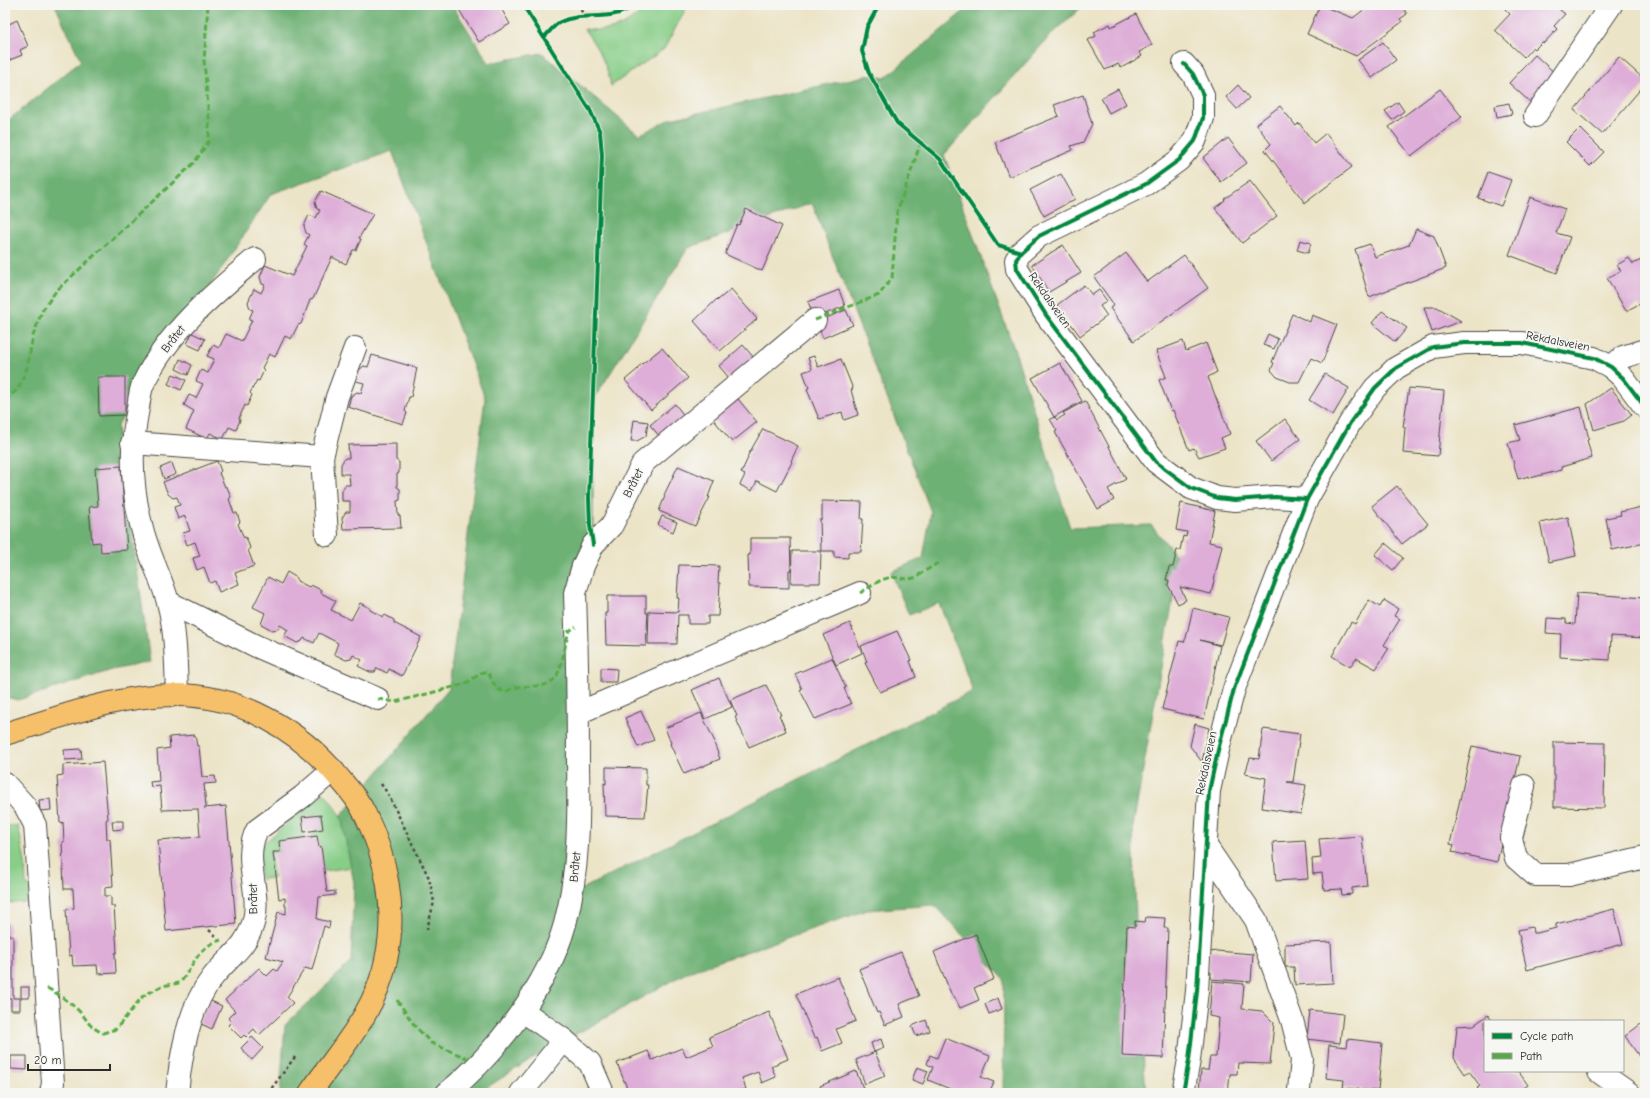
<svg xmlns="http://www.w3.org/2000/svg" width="1650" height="1098" viewBox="0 0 1650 1098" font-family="'Comic Neue',sans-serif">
	<rect width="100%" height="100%" fill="#f6f6f2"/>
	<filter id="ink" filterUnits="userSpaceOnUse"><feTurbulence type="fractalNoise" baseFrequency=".025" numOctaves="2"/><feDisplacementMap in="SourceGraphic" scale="8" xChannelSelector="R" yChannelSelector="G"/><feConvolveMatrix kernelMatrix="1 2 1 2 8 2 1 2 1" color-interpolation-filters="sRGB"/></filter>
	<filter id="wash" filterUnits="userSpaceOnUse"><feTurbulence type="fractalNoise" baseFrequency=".012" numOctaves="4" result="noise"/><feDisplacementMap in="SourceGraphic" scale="16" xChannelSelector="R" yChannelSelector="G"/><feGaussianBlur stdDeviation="0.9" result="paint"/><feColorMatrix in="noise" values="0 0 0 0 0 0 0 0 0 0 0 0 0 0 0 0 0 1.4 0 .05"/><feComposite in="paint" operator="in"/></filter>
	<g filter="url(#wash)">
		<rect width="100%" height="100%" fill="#ece4c7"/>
		<g fill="#88ce88" stroke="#5a7c5a" fill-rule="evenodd">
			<path d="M650 5H688L664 49 611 86C607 63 597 47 584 29 618 33 625 25 650 5Z"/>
			<path d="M324 792C345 820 350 833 360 866L324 871 320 846 270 853 274 878 261 879 259 857 263 844ZM315 813 324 823 308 839 299 829Z"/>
			<path d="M18 825 25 862 26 885 33 887V902L7 903 5 899V827Z"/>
		</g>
		<path fill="#6eb174" stroke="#4c6e50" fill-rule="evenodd" d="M55 5H452L489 63 542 53 639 135 670 119 870 75 885 78 971 5H1084L1048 38 944 155 1017 357 1070 528 1151 525 1180 560 1133 826 1138 982 1146 1093H1003L1004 979 934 905 867 910 688 972 533 1058 478 1093H280L285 1025 351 962 354 883 341 816 449 688 485 398 392 151 271 194 117 426 150 662 112 670 18 700 5 697V123L81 61ZM812 203 931 512 923 558 891 572 909 615 939 603 973 691 574 893 575 593 593 545V401L688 248Z"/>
		<g id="blocks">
			<g fill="#deaed8">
				<path d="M456 5H499L510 24 479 42Z"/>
				<path d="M1320 5 1353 18 1370 5H1401L1407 14 1400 19 1402 22 1356 56 1307 34Z"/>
				<path d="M1501 5H1562L1564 6 1560 10 1565 14 1554 26 1557 29 1544 43 1542 42 1535 49 1533 47 1524 57 1495 30 1510 14Z"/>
				<path d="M1136 14 1152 45 1139 52 1142 56 1121 68 1118 64 1105 70 1088 40 1096 36 1094 32 1110 24 1111 27Z"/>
				<path d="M5 15 9 24 17 20 28 46 20 50 22 55 5 62Z"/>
				<path d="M1383 42 1396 60 1372 78 1358 60Z"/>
				<path d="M1535 55 1557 75 1531 103 1509 83Z"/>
				<path d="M1619 57 1645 80V84L1602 134 1574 110Z"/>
				<path d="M1238 85 1249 98 1237 109 1226 97Z"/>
				<path d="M1118 89 1126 104 1109 113 1101 98Z"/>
				<path d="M1440 89 1462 117 1411 156 1389 127Z"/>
				<path d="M1083 95 1092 124 1083 142 1071 146 1073 150 1009 177 995 142 1059 116 1054 105Z"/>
				<path d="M1398 102 1404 111 1392 120 1385 111Z"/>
				<path d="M1509 103 1512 114 1497 117 1495 106Z"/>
				<path d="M1280 106 1296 126 1299 123 1314 143 1326 133 1352 167 1305 203 1265 150 1271 144 1256 124Z"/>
				<path d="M1580 128 1604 152 1590 166 1566 142Z"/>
				<path d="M1228 138 1247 163 1221 182 1203 158Z"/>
				<path d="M1488 172 1511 180 1501 206 1478 198Z"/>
				<path d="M1061 174 1075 199 1044 216 1030 190Z"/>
				<path d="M1250 181 1277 216 1242 243 1215 208 1225 200 1224 199Z"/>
				<path d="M321 191 373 214 359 238 361 239 356 250H353L346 264 332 257 313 299 310 300 301 324 298 325 291 339 285 336 275 357 269 354 262 368 264 370 259 381 257 380 250 393 252 395 247 406 245 405 239 418 240 420 236 430 229 427 223 439 210 433 207 439 186 429 194 411 184 405 189 395 196 398 203 384 196 381 201 370 208 373 214 359 207 356 213 345 219 348 226 334 242 341 252 320 249 319 253 310 250 309 248 302 254 289 261 293 265 285 262 284 260 277 265 265 292 276 307 246 304 244 309 235 306 233 304 226 309 215 316 218 320 210 317 209 315 202Z"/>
				<path d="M1530 197 1565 209 1556 233 1570 237 1557 273 1509 255Z"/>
				<path d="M746 209 782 226 762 271 725 254 737 224 739 225Z"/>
				<path d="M1416 229 1434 236 1446 268 1369 297 1355 249 1370 244 1375 257 1409 245Z"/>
				<path d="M1300 240 1311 243 1308 253 1297 250Z"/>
				<path d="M1063 245 1081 273 1049 292 1032 265Z"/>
				<path d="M1126 253 1147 282 1184 255 1208 288 1134 341 1110 308 1114 305 1094 277Z"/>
				<path d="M1629 258 1633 264 1645 258V305L1641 308 1639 304 1626 311 1607 278 1621 271 1617 265Z"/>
				<path d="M1084 285 1092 295 1099 290 1107 301 1100 306 1107 316 1080 336 1057 305Z"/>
				<path d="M731 289 757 319 720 351 694 321 717 299 718 300Z"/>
				<path d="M839 290 845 306 815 318 808 302Z"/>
				<path d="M1424 307H1437L1461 321 1432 332Z"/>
				<path d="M846 310 853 325 823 338 816 322Z"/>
				<path d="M1382 311 1407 328 1395 342 1372 323Z"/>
				<path d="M1292 314 1310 322 1312 315 1337 325 1322 363 1311 358 1299 382H1290L1277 377 1271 370 1274 363 1272 362Z"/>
				<path d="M192 333 205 339 200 350 187 344Z"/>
				<path d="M1268 334 1278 339 1274 349 1263 345Z"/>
				<path d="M1183 341 1186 351 1206 343 1217 372 1208 377 1230 434 1221 438 1225 448 1199 457 1194 448 1189 450 1173 410 1171 411 1159 380 1166 377 1156 351Z"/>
				<path d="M743 345 754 358 730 379 719 366Z"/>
				<path d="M662 348 688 378 651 410 625 380 638 369 637 368Z"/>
				<path d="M372 355 417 368 411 397H409L405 411 407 413 403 424 348 407 351 396 357 392 361 393 364 383 356 381 359 370 364 366 368 367Z"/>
				<path d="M814 356 818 367 841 359 853 389 851 390 858 415 844 420 842 412 819 419 807 389 809 388 803 372 812 369 808 358Z"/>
				<path d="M180 359 192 365 188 375 176 369Z"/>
				<path d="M1060 363 1082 401 1054 417 1032 378Z"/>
				<path d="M173 374 186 380 181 390 168 384Z"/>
				<path d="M1325 374 1349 388 1333 415 1309 400Z"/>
				<path d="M98 377H125V415L99 416Z"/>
				<path d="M1409 388 1444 391 1438 456 1403 453 1405 427H1403Z"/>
				<path d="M1611 388 1632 415 1624 421 1594 430 1587 404Z"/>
				<path d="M738 399 757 422 732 442 713 419Z"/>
				<path d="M1085 401 1126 479 1108 489 1114 500 1098 509 1055 432 1057 431 1050 419 1055 417 1057 420 1065 415 1063 413Z"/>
				<path d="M675 404 685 417 661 438 650 425Z"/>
				<path d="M1581 407 1589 439 1587 440 1592 458 1561 467 1562 470 1530 478 1529 476 1518 479 1508 443 1520 440 1515 425Z"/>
				<path d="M1285 419 1300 439 1271 461 1256 441Z"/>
				<path d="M634 420 648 422 646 436 637 441H631Z"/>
				<path d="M763 429 798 446 791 461 792 462 777 491 757 481 752 491 740 485 745 475 741 473 748 458 747 457Z"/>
				<path d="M396 444V460L399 462V473L397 474V487L400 489V500L397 501 398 515 400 516 401 528 343 529 342 518 346 512H350V501H342V491L345 485H350L349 474H341V464L345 458H349L348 445Z"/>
				<path d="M217 461 221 471 219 473 225 487H227L231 497 229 499 234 513H237L240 522 238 524 244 538 246 537 250 548 248 550 254 566 235 573 239 584 219 592 215 581 210 583 204 567 197 570 193 558 200 556 195 542 187 545 183 533 190 531 185 516 178 519 174 507 180 505 177 497 173 498 168 494 163 482Z"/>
				<path d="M172 463 176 474 164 479 160 468Z"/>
				<path d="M121 466 127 550 101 552 100 542 92 543 89 507 98 506 95 468Z"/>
				<path d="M678 466 714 481 708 497H710L695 526 659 511 665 496 664 495Z"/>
				<path d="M1397 486 1428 524 1402 544 1372 506Z"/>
				<path d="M822 501 862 502 861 519H863L861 552H848V558L834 557V551H821L820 519H822Z"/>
				<path d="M1181 503 1215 511 1209 542 1222 545 1211 594 1180 587 1186 600 1178 604 1168 585 1169 580H1166L1169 567H1173L1177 550H1180L1183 536 1186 537 1187 532 1176 530Z"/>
				<path d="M1642 507 1645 514V543L1612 550 1606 518 1621 515 1620 512Z"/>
				<path d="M662 516 677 522 673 532 658 525Z"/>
				<path d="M1568 517 1576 556 1549 562 1540 523Z"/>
				<path d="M750 538H790L791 570H789V588L749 587 748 555H750Z"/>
				<path d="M1385 543 1403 558 1393 570 1375 555Z"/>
				<path d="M792 551H821L820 583H791Z"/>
				<path d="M679 565 719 566 718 583H720L718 616H708V624H688V615H678L677 644H648L649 611 678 612 679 598H677Z"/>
				<path d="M287 572 297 578V581L309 587 311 585 321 590V593L336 601 331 610 351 620 360 603 370 608V610L383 617 385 615 394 620V623L421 637 402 676 389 669 387 673 377 668 375 672H370L358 666 362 660 353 655 351 659 346 660 334 654 338 643 319 633 314 643 304 638 302 641 297 643 284 636 288 630 280 625 278 629 272 630 261 624 265 613 253 607 268 577 281 584Z"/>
				<path d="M1577 593 1645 598V638L1611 636 1610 660 1560 657 1561 634 1546 633 1547 618 1566 619V623L1575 624Z"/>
				<path d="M607 596H646V613H648L646 646 606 645 605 613H607Z"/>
				<path d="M1369 600 1380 607 1384 600 1398 609 1394 616 1400 619 1384 645 1389 648 1376 669 1356 658 1350 667 1332 656 1351 622 1355 624Z"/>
				<path d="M1193 608 1229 617 1221 645 1200 640 1220 646 1204 719 1162 709 1179 641 1184 642 1186 638Z"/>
				<path d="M850 623 862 653 836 665 823 635Z"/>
				<path d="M897 631 911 660 910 661 916 677 880 692 865 663 867 662 861 646Z"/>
				<path d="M832 658 846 688H844L851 704 815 719 800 690 802 689 795 674Z"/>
				<path d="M601 668 617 669 616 682H601Z"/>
				<path d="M719 678 732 707 705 719 692 690Z"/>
				<path d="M766 685 781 715H779L786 731 749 747 735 717 737 716 730 700Z"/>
				<path d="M641 711 654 740 638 747 625 718Z"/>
				<path d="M701 713 715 742 714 743 720 759 684 774 670 744 671 743 665 728Z"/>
				<path d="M1195 724 1209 728 1202 762 1190 746Z"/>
				<path d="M1263 729 1300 734 1293 782H1287L1306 785 1301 814 1262 808 1266 778 1245 774 1250 758 1259 759Z"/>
				<path d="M195 735 197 746H199L202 777 215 776 216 783 204 784 206 807 204 808 226 806 236 924 166 931 158 840 200 837 198 809 162 810 160 786 151 787 150 782 159 781 157 750 170 748 169 737Z"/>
				<path d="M1554 742 1605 743 1604 808 1554 807Z"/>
				<path d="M1472 746 1520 756 1497 862 1452 852 1454 845 1450 844Z"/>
				<path d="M81 749 82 759 65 760 64 750Z"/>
				<path d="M103 762 108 819 106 820 107 839H110L113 886 105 887V896H111V906H114L117 952 115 953 116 973 98 974 97 965 73 966 72 955 69 956 66 909 74 908 73 889H64L62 842H64L63 822 60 823 57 776 63 775V765Z"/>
				<path d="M606 767 646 768V785H648L645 817 605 816 604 783 606 784Z"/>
				<path d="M50 799 51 810 40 811 39 800Z"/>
				<path d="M321 815 323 829 304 832 302 817Z"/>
				<path d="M112 821H123V829L113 830Z"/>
				<path d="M317 836 319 847 321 846 327 892 335 891V895L319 897 317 919 330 922 329 928 324 926 312 970 305 968 287 997 293 1003 259 1035 254 1029 246 1037 244 1035 241 1038 228 1025 231 1022 228 1018 235 1011 225 1000 259 968 267 976 274 969 277 971 283 962 266 957 278 912 286 914V906H285V898L279 899 273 852H280L279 841Z"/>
				<path d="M1362 836 1367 886 1352 888V894L1342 895 1341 889 1324 890 1322 873 1313 874 1312 859 1321 858 1319 839Z"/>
				<path d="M1305 840 1308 879 1276 881 1273 842Z"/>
				<path d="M1614 909 1623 944 1527 970 1518 930 1532 927 1533 933H1537L1556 928V924Z"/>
				<path d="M1146 917 1165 918 1164 928H1168L1163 1058 1122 1056 1127 926 1135 927V921L1145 922Z"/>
				<path d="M5 923H9V936H13V998H20V1010H11V998H5Z"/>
				<path d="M976 934 994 979 974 988 979 1000 960 1008 954 996H952L934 952Z"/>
				<path d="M1331 942 1333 983 1295 985 1294 967H1285V944Z"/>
				<path d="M1217 951 1253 954 1251 982 1211 979V972H1209L1210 952Z"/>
				<path d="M901 952 919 996 899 1004 904 1017 885 1025 879 1012 877 1013 859 969Z"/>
				<path d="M838 977 856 1021 836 1029 842 1043 822 1051 817 1037 814 1038 796 994Z"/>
				<path d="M1212 981 1244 984 1242 1009 1262 1011 1274 1023 1270 1064 1238 1063 1237 1074H1230L1228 1093 1199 1091 1201 1070H1208L1210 1057H1216L1219 1018 1209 1016Z"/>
				<rect x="21" y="987" width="8" height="11"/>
				<path d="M998 998 1002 1009 989 1014 985 1004Z"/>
				<path d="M209 1000 222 1006 212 1029 199 1023Z"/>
				<path d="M1310 1010 1343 1014 1340 1043 1307 1039Z"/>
				<path d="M769 1012 788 1059 771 1066 776 1077 762 1083 758 1072 742 1078 746 1089 736 1093 734 1092 629 1093 617 1063 648 1051 652 1060 682 1048 686 1057 713 1046 709 1037Z"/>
				<path d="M1488 1015 1492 1021H1485V1071H1518L1528 1085 1524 1088H1526L1530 1093H1481L1477 1088 1480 1086 1469 1071 1465 1074 1454 1058 1457 1026 1474 1025Z"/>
				<path d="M926 1020 930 1031 916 1036 912 1026Z"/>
				<path d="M1645 1021V1056L1641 1059 1625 1036Z"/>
				<path d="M252 1037 263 1048 252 1060 241 1048Z"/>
				<path d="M945 1038 990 1056 981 1077 994 1082 989 1093H960L928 1080 933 1067 927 1064 930 1055 937 1058Z"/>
				<path d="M881 1039 884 1048 874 1052 871 1043Z"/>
				<path d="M1348 1039 1382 1043 1378 1091 1343 1088 1344 1080 1326 1078 1329 1045 1347 1047Z"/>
				<path d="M875 1052 885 1076 865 1084 856 1060Z"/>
				<path d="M11 1056H27V1070L11 1069Z"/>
				<path d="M917 1067 928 1071 923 1084 912 1080Z"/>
				<path d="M856 1071 865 1093H823L820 1086Z"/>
			</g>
		</g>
	</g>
	<g filter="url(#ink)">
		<use href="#blocks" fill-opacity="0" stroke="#484742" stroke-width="1"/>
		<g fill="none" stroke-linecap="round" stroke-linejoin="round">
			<defs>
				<g id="minor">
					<path d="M1184 64 1193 74 1203 95V118L1195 141 1179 160 1146 184 1039 236 1021 252 1016 260 1017 269 1046 315 1156 462 1191 488 1217 498 1235 500 1275 497 1307 499"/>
					<path d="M1535 116 1611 5"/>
					<path d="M1611 367 1623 357 1645 350"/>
					<path d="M132 443 322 457"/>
					<path d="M327 535 322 457 337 397 355 348"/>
					<path d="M168 602 256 646 378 699"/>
					<path d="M177 695C176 665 176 631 168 602 161 577 148 553 142 528 131 488 130 448 138 408 139 401 140 391 143 384 167 333 212 295 255 259"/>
					<path d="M578 713 860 593"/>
					<path d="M5 784 25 806 35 825 53 1083 51 1093"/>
					<path d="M1524 786 1511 838 1516 858 1535 875H1569L1645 857"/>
					<path d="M1206 846 1256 920 1292 1020 1302 1059 1299 1090"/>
					<path d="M564 1040 590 1063 603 1093"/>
					<path d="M1599 1072 1629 1093"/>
					<path d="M177 1093C181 1055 188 1009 212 978 228 957 247 948 254 920 261 891 242 859 257 830L302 797 333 770"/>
					<path d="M447 1093C496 1054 548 985 565 924 579 871 579 817 578 762 578 706 577 650 575 593L583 566 593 545 612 525 643 463 815 320"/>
					<path d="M521 1093 564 1040 523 1011"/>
					<path d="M1183 1093 1189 1060 1197 991 1209 791 1218 750 1234 689 1307 499 1350 423 1375 388 1396 368 1433 347 1464 343H1522L1594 358 1611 367 1623 378 1645 407"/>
				</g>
				<path id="major" d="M5 734C61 717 116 695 176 695 240 695 300 730 340 779 349 789 359 801 365 814 387 858 397 911 386 960 376 1012 339 1051 310 1093"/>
			</defs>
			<use href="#minor" stroke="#484742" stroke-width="24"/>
			<use href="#major" stroke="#484742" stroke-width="24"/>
			<g stroke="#484742" stroke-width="2.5" stroke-dasharray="3 3" stroke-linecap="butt">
				<path d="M577 5 585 16"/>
				<path d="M381 784 388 794 429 878 434 902 427 929"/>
				<path d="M209 930 216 936"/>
				<path d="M268 1093 295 1057"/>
			</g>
			<use href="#minor" stroke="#fff" stroke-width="22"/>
			<use href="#major" stroke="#f6c06b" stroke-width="22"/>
			<g stroke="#54ab44" stroke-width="3" stroke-dasharray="6 3" stroke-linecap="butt">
				<path d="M815 320 879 295 892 278 897 212 921 142"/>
				<path d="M5 400 18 389 27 368 33 336 42 311 56 291 194 163 209 141V118L204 61 208 5"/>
				<path d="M860 593 881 580 891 577 908 579 914 578 941 561"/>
				<path d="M378 699 395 702 415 697 465 684 483 672 488 673C492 679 495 690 503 691 507 692 511 689 514 688 527 684 549 691 557 675 563 663 565 644 569 631L576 627"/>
				<path d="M47 988C59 994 68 1001 78 1010 90 1022 86 1025 103 1033L116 1029 143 996 162 986 180 983C194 965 198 946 221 940"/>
				<path d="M397 1000 415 1026 431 1043 467 1058"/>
			</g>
			<defs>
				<g id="cycleway">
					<path d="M523 5 590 110 600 132 602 155 589 498 590 525 593 545"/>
					<path d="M879 5 867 27 862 51 869 73 897 123 940 159 998 245 1021 252"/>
					<path d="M544 37C549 33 554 25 560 22 583 11 613 23 634 5"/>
					<path d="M1184 64 1193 74 1203 95V118L1195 141 1179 160 1146 184 1039 236 1021 252 1016 260 1017 269 1046 315 1156 462 1191 488 1217 498 1235 500 1275 497 1307 499"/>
					<path d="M1183 1093 1189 1060 1197 991 1209 791 1218 750 1234 689 1307 499 1350 423 1375 388 1396 368 1433 347 1464 343H1522L1594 358 1611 367 1623 378 1645 407"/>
				</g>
			</defs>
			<use href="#cycleway" stroke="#f6f6f2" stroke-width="6"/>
			<use href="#cycleway" stroke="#00873e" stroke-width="4"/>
		</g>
	</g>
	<g text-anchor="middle" stroke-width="3.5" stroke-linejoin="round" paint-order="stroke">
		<g font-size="12" fill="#2b2b2b" stroke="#f6f6f2">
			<text transform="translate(1050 300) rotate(55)" y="4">Rekdalsveien</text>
			<text transform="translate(173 339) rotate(-52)" y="4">Bråtet</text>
			<text transform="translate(1558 341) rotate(11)" y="4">Rekdalsveien</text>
			<text transform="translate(633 483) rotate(-63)" y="4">Bråtet</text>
			<text transform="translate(1206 763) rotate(-78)" y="4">Rekdalsveien</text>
			<text transform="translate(575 867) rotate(-84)" y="4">Bråtet</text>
			<text transform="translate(253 899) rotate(-91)" y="4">Bråtet</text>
		</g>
	</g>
	<rect width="1650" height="1098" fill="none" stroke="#f6f6f2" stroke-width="20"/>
	<rect x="1484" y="1020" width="140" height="52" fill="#f6f6f2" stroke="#a5a5a2"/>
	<rect x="1492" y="1033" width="20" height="6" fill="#00873e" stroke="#a5a5a2"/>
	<text x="1520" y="1040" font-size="12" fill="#2b2b2b">Cycle path</text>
	<rect x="1492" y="1053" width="20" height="6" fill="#54ab44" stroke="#a5a5a2"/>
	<text x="1520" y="1060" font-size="12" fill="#2b2b2b">Path</text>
	<path d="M28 1064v6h82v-6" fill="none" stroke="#2b2b2b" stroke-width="2"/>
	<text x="34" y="1064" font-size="12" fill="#2b2b2b" stroke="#f6f6f2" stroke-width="3" paint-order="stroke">20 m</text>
</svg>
